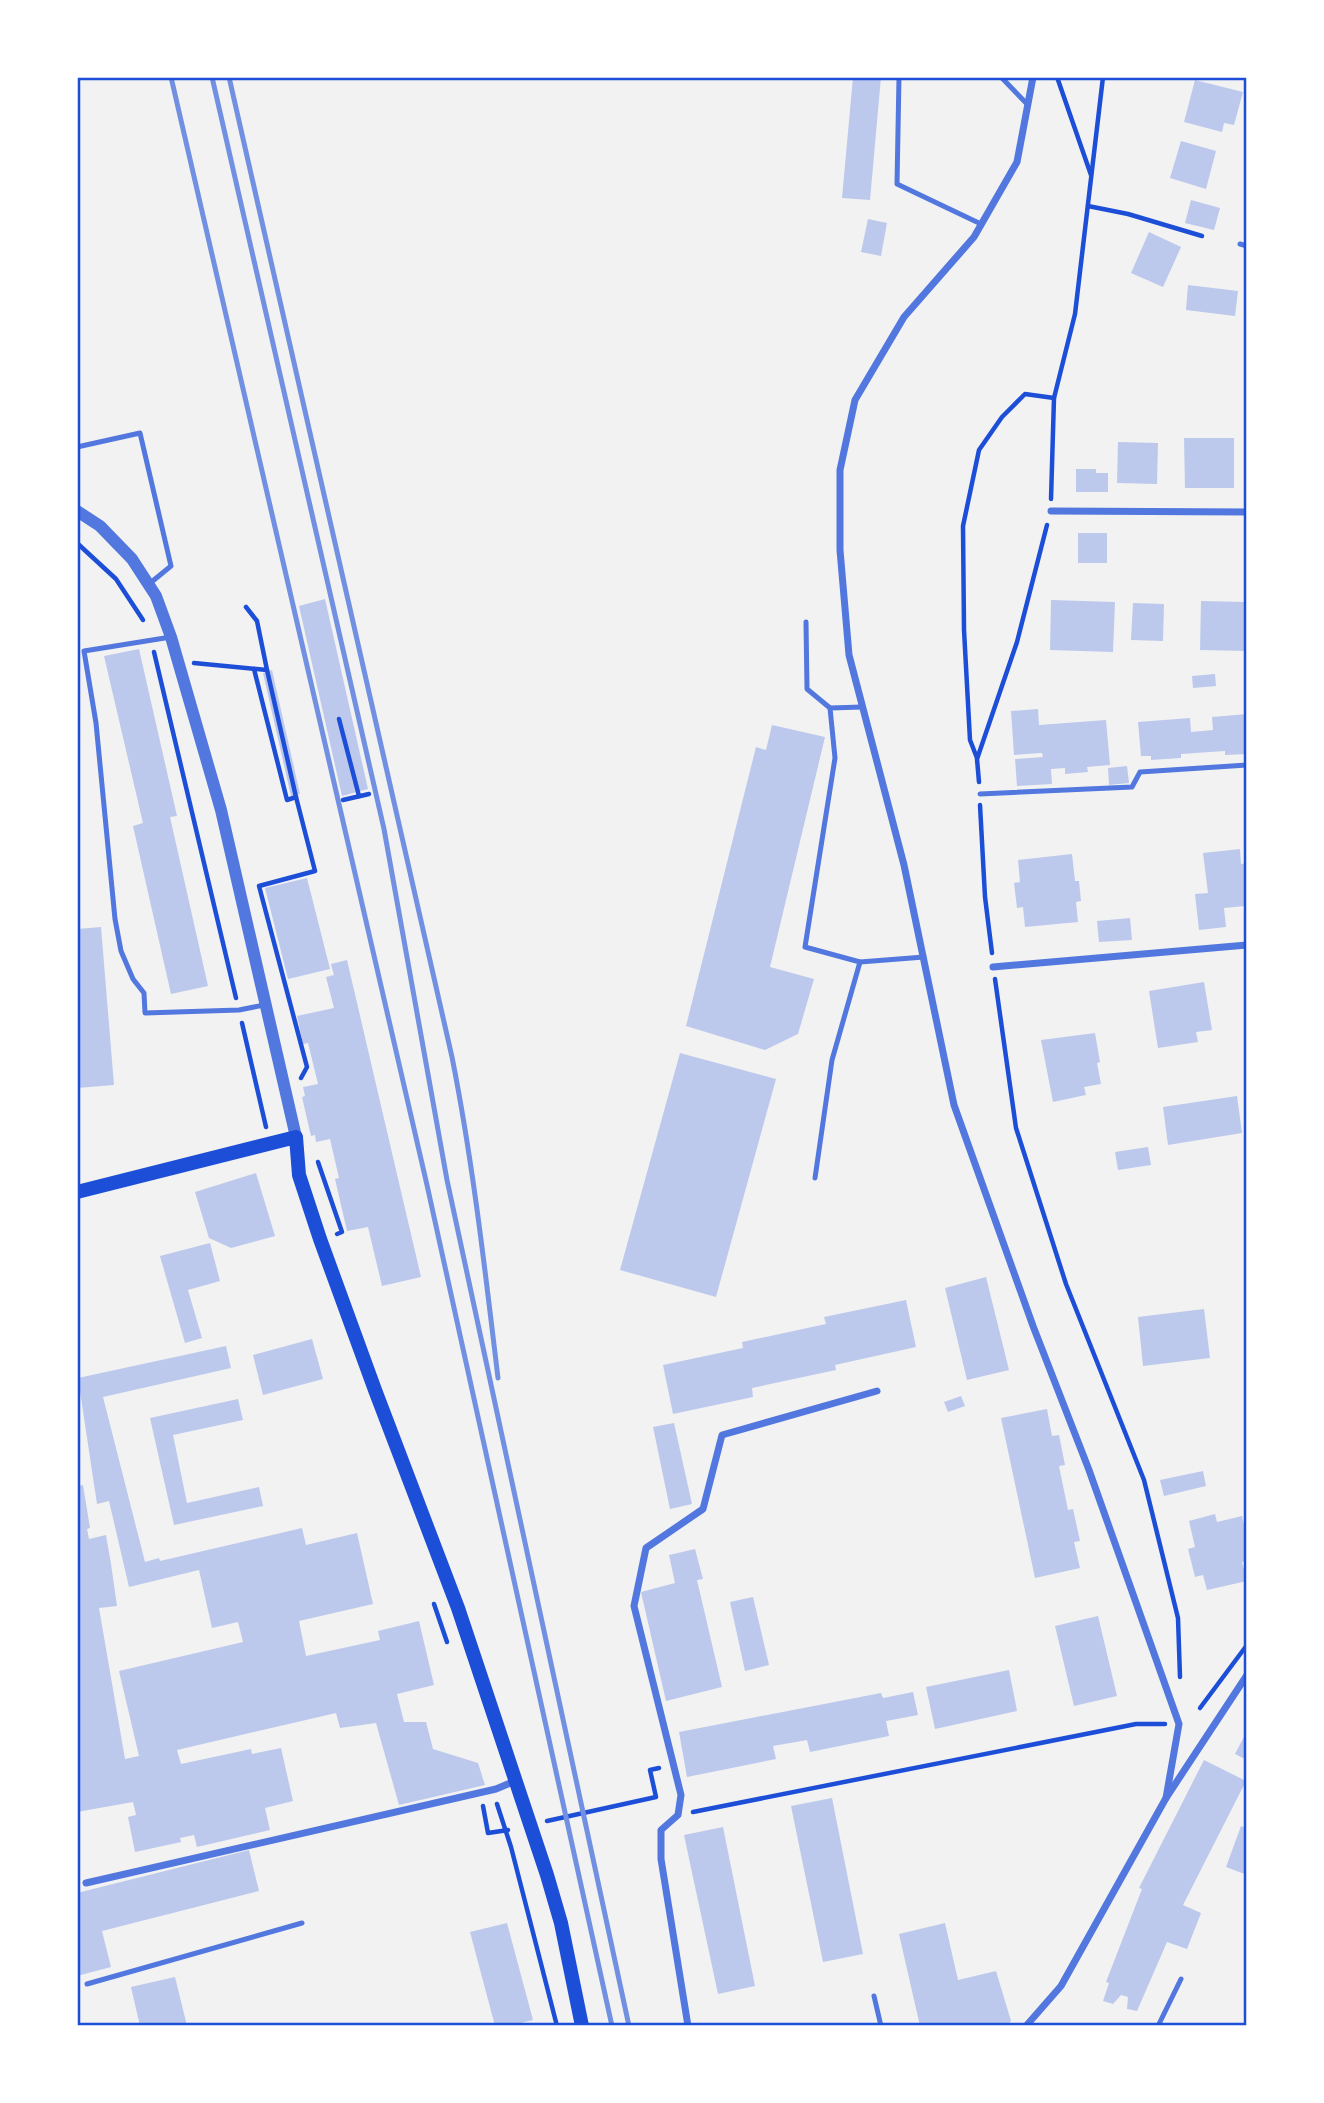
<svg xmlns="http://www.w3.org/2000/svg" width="1324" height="2103" viewBox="0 0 1324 2103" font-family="Mulish,sans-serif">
	<rect width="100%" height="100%" fill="#f2f2f2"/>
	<g fill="#bdc9ec">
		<path d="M853 77H881L870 200 842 198Z"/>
		<path d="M1195 80 1243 92 1234 125 1224 123 1222 132 1184 122Z"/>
		<path d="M1181 141 1216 151 1206 189 1170 178Z"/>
		<path d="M1191 200 1220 208 1214 230 1185 223Z"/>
		<path d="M868 219 887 223 881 256 861 252Z"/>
		<path d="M1149 232 1181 247 1163 287 1131 273Z"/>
		<path d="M1188 285 1238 291 1235 316 1186 310Z"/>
		<path d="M1184 438H1234V488H1185Z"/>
		<path d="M1118 442 1158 443 1157 484 1117 483Z"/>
		<path d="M1076 469H1096V473H1108V492H1076Z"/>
		<rect x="1078" y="533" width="29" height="30"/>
		<path d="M325 599 368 789 342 796 299 606Z"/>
		<path d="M1051 600 1115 602 1113 652 1050 650Z"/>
		<path d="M1201 601 1247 602V651L1200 650Z"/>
		<path d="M1133 603 1164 604 1163 641 1131 640Z"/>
		<path d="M139 649 177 816 170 817 208 986 171 994 133 826 143 823 104 656Z"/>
		<path d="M272 670 300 794 291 796 263 673Z"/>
		<path d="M1215 674 1216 686 1193 688 1192 676Z"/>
		<path d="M1038 709 1039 725 1106 720 1110 765 1087 767 1088 772 1065 774V768L1051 769 1052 784 1017 786 1015 759 1043 757 1042 753 1014 755 1011 711Z"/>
		<path d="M1247 714V754L1225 755V751L1181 754V758L1151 760V756H1141L1138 722 1190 718 1191 732 1213 730 1212 717Z"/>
		<path d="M772 725 825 737 770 967 814 979 798 1034 765 1050 686 1026 756 747 766 750Z"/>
		<path d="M1127 766 1129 783 1109 785 1108 768Z"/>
		<path d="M1240 849 1241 864 1247 863 1245 906 1224 908 1226 927 1199 930 1195 894 1208 893 1203 853Z"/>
		<path d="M1072 854 1075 881H1079L1081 901 1076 902 1078 922 1025 927 1023 907 1017 908 1014 883 1020 882 1018 860Z"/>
		<path d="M307 878 330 969 288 979 265 888Z"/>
		<path d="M1130 918 1132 940 1099 942 1097 921Z"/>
		<path d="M101 927 114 1085 77 1088V929Z"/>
		<path d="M347 960 421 1277 382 1286 368 1227 347 1231 335 1179 339 1178 330 1139 316 1142 315 1135 311 1136 302 1097 305 1096 303 1087 318 1084 308 1043 303 1044 297 1016 334 1008 326 977 334 975 331 964Z"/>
		<path d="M1204 982 1212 1030 1196 1032 1198 1042 1158 1048 1149 991Z"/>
		<path d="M1095 1033 1100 1062 1097 1063 1101 1084 1084 1087 1086 1095 1053 1102 1041 1040Z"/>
		<path d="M680 1053 776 1079 716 1297 620 1270Z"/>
		<path d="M1237 1096 1242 1133 1168 1145 1163 1107Z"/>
		<path d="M1148 1147 1151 1165 1118 1170 1115 1152Z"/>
		<path d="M256 1173 275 1236 231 1248 209 1238 195 1192Z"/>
		<path d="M210 1243 220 1281 188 1290 202 1338 185 1343 160 1256Z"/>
		<path d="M986 1277 1009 1370 967 1380 945 1288Z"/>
		<path d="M906 1300 916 1347 835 1365 836 1370 752 1388 753 1397 673 1414 663 1365 743 1348 742 1342 826 1324 824 1317Z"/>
		<path d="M1204 1309 1210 1358 1143 1366 1138 1317Z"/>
		<path d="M312 1339 323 1379 263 1395 253 1355Z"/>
		<path d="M226 1346 231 1368 103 1397 145 1562 159 1558 160 1561 302 1528 306 1545 357 1533 373 1604 299 1621 306 1656 380 1640 378 1631 419 1621 434 1685 397 1694 404 1722H426L433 1749 478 1763 485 1785 399 1805 376 1723 340 1728 336 1713 177 1750 181 1764 251 1749 252 1754 281 1748 293 1801 265 1808 270 1830 197 1847 194 1835 180 1838 181 1842 135 1852 128 1817 136 1815 133 1802 77 1812V1486L83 1485 90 1528 87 1529 89 1539 106 1535 111 1564 117 1606 99 1608 125 1759 139 1756 119 1671 243 1642 238 1622 212 1628 199 1570 129 1587 109 1501 97 1504 78 1378Z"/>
		<path d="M961 1396 965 1406 948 1412 944 1402Z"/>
		<path d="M238 1399 243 1420 173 1435 187 1503 259 1487 263 1506 174 1525 150 1418Z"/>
		<path d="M1047 1409 1052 1436 1059 1435 1065 1465 1059 1466 1068 1510 1073 1509 1080 1541 1074 1542 1080 1568 1035 1578 1001 1418Z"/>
		<path d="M674 1423 692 1504 670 1509 653 1427Z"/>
		<path d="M1203 1471 1206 1486 1164 1496 1160 1480Z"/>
		<path d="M1215 1514 1217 1522 1242 1516 1247 1537V1561L1242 1562 1247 1581 1207 1590 1203 1575 1195 1577 1188 1549 1195 1547 1189 1521Z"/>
		<path d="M695 1549 703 1579 697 1580 722 1687 666 1701 641 1592 675 1583 669 1555Z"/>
		<path d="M753 1597 769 1665 745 1671 730 1602Z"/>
		<path d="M1098 1616 1117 1696 1074 1706 1055 1626Z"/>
		<path d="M1009 1670 1017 1711 935 1729 926 1687Z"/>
		<path d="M913 1692 918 1715 886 1721 889 1736 810 1752 807 1740 773 1746 776 1759 687 1777 679 1732 881 1693 883 1698Z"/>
		<path d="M1247 1731V1760L1235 1754Z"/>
		<path d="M1204 1760 1246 1781 1183 1905 1201 1913 1187 1949 1167 1942 1137 2011 1127 2009 1128 1997 1121 1995 1113 2004 1103 2001 1109 1983 1106 1982 1142 1889 1139 1888Z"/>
		<path d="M832 1798 863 1954 823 1962 791 1806Z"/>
		<path d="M1241 1826 1247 1828V1875L1226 1867Z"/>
		<path d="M723 1827 755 1986 718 1994 684 1835Z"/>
		<path d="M249 1850 259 1891 102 1931 111 1967 77 1976V1893Z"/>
		<path d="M507 1923 533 2020 509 2026H495L470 1932Z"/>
		<path d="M945 1923 958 1980 996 1971 1011 2021 1007 2026H920L899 1934Z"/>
		<path d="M175 1977 187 2026H140L131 1987Z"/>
	</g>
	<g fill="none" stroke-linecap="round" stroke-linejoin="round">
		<g stroke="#1d4ed8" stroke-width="4.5">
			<path d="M1057 77 1091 175"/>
			<path d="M1088 206 1128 214 1202 236"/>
			<path d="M1051 499 1054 398 1075 314 1103 77"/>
			<path d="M77 543 116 579 143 620"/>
			<path d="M154 652 236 998"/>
			<path d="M194 663 267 670 257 621 246 607"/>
			<path d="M254 669 287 800 296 797 315 871 259 886 307 1067 301 1078"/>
			<path d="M267 670 296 797"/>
			<path d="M339 719 359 796"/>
			<path d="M977 758 970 740 964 630 963 526 979 450 1002 417 1025 394 1054 398"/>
			<path d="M979 782 977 759 1017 642 1047 525"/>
			<path d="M343 800 369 794"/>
			<path d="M980 805 985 897 992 953"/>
			<path d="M995 979 1016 1128 1066 1284 1144 1480 1178 1618 1180 1677"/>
			<path d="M242 1023 266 1127"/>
			<path d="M318 1162 342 1232 337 1234"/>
			<path d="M434 1604 447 1642"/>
			<path d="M1200 1708 1247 1645"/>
			<path d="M497 1804 511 1847 557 2026"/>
			<path d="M483 1806 488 1833 508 1830"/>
			<path d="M693 1812 1136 1724H1165"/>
			<path d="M547 1821 656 1797 650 1770 659 1768"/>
		</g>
		<g stroke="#5277de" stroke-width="5">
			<path d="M899 77 897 184 981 224"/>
			<path d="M1001 77 1028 105"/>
			<path d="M1240 244 1247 246"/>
			<path d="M77 447 140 433 171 566 149 584"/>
			<path d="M806 622 807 689 830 708"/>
			<path d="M171 637 84 651 96 723 115 919 121 951 133 979 144 993 145 1013 239 1010 264 1005"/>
			<path d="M862 707 830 708 835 758 805 947 860 962 924 957"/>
			<path d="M980 794 1132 787 1140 772 1247 765"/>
			<path d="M815 1178 832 1060 860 962"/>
			<path d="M87 1984 302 1923"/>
			<path d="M874 1996 881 2026"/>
			<path d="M1158 2026 1181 1979"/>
		</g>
		<g stroke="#5277de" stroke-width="7">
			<path d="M1033 77 1017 162 974 237 904 317 855 400 840 470V550L849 655 904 865 954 1105 1033 1326 1089 1470 1179 1724 1166 1798"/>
			<path d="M1051 511 1247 512"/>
			<path d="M993 967 1247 945"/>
			<path d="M86 1883 496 1789 515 1781"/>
			<path d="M688 2026 661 1859V1830L678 1815 681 1795 634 1606 646 1548 703 1509 722 1435 877 1391"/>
			<path d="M1026 2026 1061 1986 1166 1798 1247 1675"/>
		</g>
		<path stroke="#5277de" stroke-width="12" d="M77 511 100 526 132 559 156 596 171 637 221 810 296 1137"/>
		<path stroke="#1d4ed8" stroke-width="14" d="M77 1192 296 1137 299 1175 320 1239 375 1390 458 1608 547 1875 561 1923 582 2026"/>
		<g stroke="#7290e2" stroke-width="5">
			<path d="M171 77 427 1185 612 2026"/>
			<path d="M212 77 384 829 447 1180 629 2026"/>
			<path d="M229 77 452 1057C473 1163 485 1270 498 1378"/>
		</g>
	</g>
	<rect width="1324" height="2103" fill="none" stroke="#ffffff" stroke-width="158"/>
	<rect x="79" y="79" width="1166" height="1945" fill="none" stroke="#1d4ed8" stroke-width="2.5"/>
</svg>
